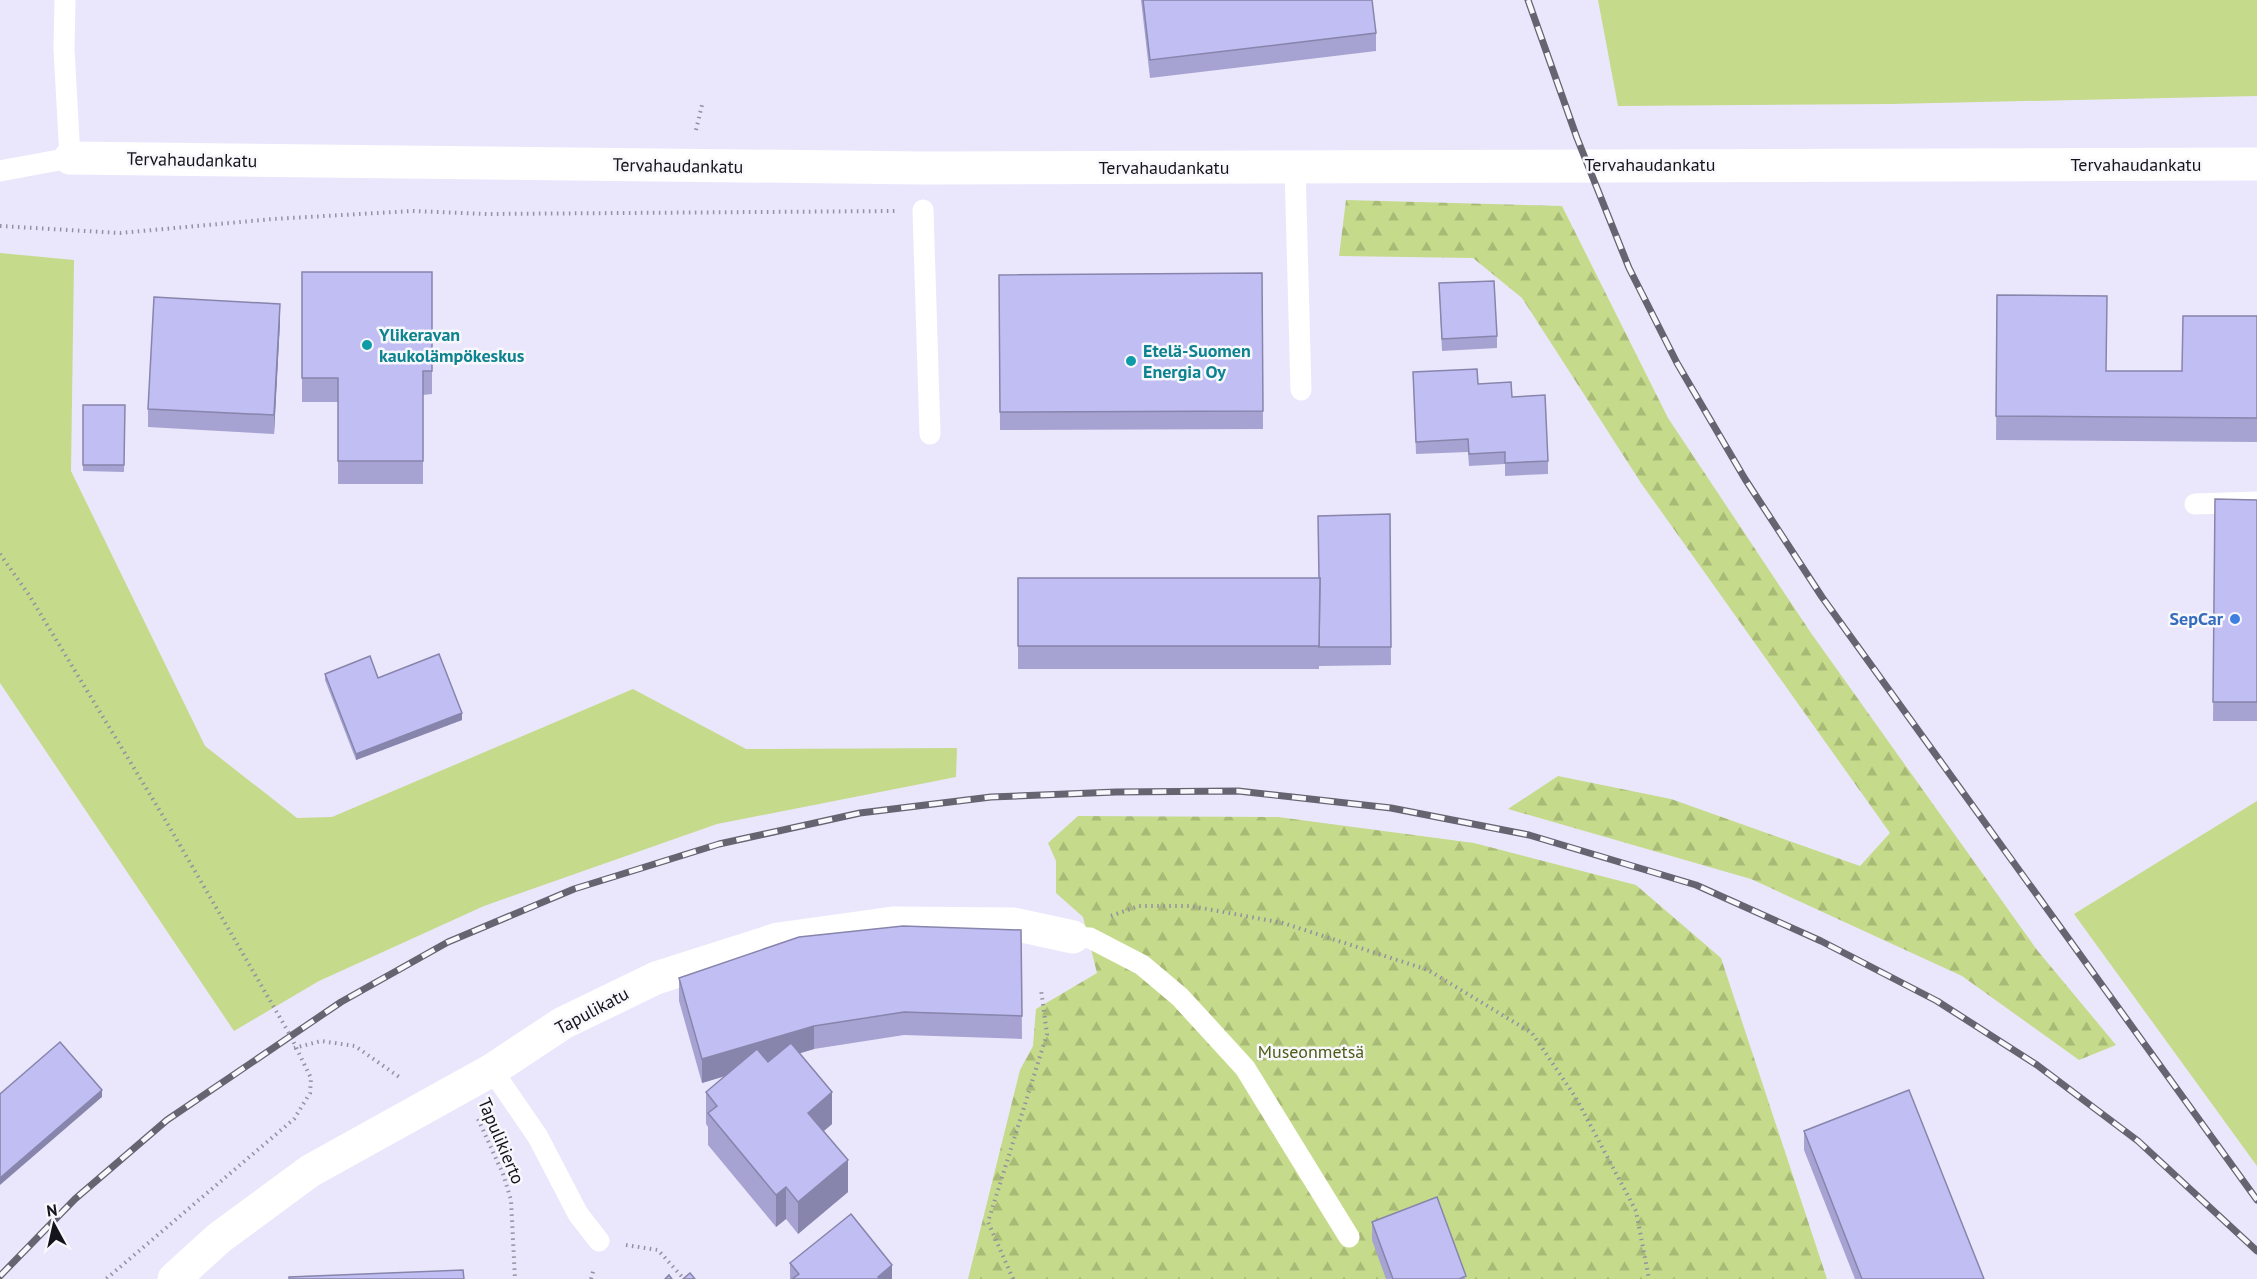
<svg xmlns="http://www.w3.org/2000/svg" width="2257" height="1279" viewBox="0 0 2257 1279" font-family="'PT Sans',sans-serif">
	<defs>
		<pattern id="forest-firs" width="22" height="20" patternUnits="userSpaceOnUse" patternTransform="scale(1.5)"><rect width="22" height="20" fill="#c5da8a"/><path d="M5 1l3.5 6h-7zM16 11l3.5 6h-7z" fill="#a8ba76"/></pattern>
	</defs>
	<rect width="100%" height="100%" fill="#eae7fc"/>
	<g fill="#c5da8a">
		<path d="M1598 0H2257V96L1891 104 1618 106Z"/>
		<path d="M0 253 74 260 71 471 205 746 297 818 332 817 633 689 746 749 957 748 956 777 717 824 484 906 319 981 234 1031 0 683Z"/>
		<path d="M2257 801V1166L2074 914Z"/>
	</g>
	<g fill="url(#forest-firs)">
		<path d="M1346 200 1562 206 1668 418 1811 633 2037 950 2116 1045 2079 1060 1962 976 1751 879 1508 809 1558 776 1671 799 1860 866 1890 833 1641 483 1522 298 1473 258 1339 256Z"/>
		<path d="M1078 816 1278 817 1474 843 1636 885 1721 958 1827 1279H968L1020 1070 1033 1046 1036 1009 1097 973 1083 917 1056 893V861L1048 843Z"/>
	</g>
	<g fill="none" stroke-linecap="round" stroke-linejoin="round">
		<g stroke="#9491a1" stroke-width="4" stroke-dasharray="1.5 4.5" stroke-linecap="butt">
			<path d="M696 130 702 105"/>
			<path d="M0 226 120 233 273 219 412 211 487 214 896 211"/>
			<path d="M0 554 29 595 163 816 290 1035 311 1078 310 1093 294 1119 106 1279"/>
			<path d="M1111 916 1139 906H1191L1283 923 1428 970 1532 1033 1576 1098 1636 1211 1649 1279"/>
			<path d="M294 1048 321 1041 355 1046 402 1079"/>
			<path d="M478 1119 503 1174 511 1200 515 1279"/>
			<path d="M626 1245 658 1250 684 1279"/>
			<path d="M591 1279 594 1268"/>
			<path d="M1013 1279 988 1222 1047 1034 1041 990"/>
		</g>
		<g stroke="#fff" stroke-width="21">
			<path d="M1295 167 1301 390"/>
			<path d="M0 171 70 158 64 49 65 0"/>
			<path d="M923 210 930 434"/>
			<path d="M2195 504 2257 502"/>
			<path d="M1073 937 1090 938 1142 965 1180 997 1245 1068 1349 1237"/>
			<path d="M492 1070 538 1137 578 1214 599 1241"/>
		</g>
		<g stroke="#fff" stroke-width="33">
			<path d="M70 158 923 168 2257 164"/>
			<path d="M174 1279 219 1238 310 1171 492 1070 563 1023 656 978 778 939 893 923 1013 924 1073 937"/>
		</g>
		<defs>
			<g id="rail">
				<path d="M1528 0 1577 138 1629 268 1677 363 1745 479 1822 597 2257 1200"/>
				<path d="M0 1276 75 1199 167 1120 341 1002 448 942 574 889 719 844 860 813 991 797 1116 792 1238 791 1391 808 1529 835 1696 885 1821 941 1937 1001 2037 1065 2138 1141 2257 1251"/>
			</g>
		</defs>
		<use href="#rail" stroke="#666471" stroke-width="7"/>
		<use href="#rail" stroke="#f7f7fc" stroke-width="4.5" stroke-dasharray="14" stroke-linecap="butt"/>
	</g>
	<g fill="#a6a3d2">
		<path d="M1141 0H1372L1376 33V51L1150 78Z"/>
		<path d="M302 272H432V394L423 395V484H338V402H302Z"/>
		<path d="M1262 273 1263 429 1000 430 999 275Z"/>
		<path d="M1439 283 1497 336V348L1442 351Z"/>
		<path d="M1997 295 2106 371H2182L2257 316V442L1996 440Z"/>
		<path d="M280 322 274 434 148 427V409Z"/>
		<path d="M1413 372 1478 384 1548 461V474L1505 476V464L1469 466 1468 452 1416 454Z"/>
		<path d="M83 405H125L124 472 83 471Z"/>
		<path d="M2215 499 2257 500V721H2213Z"/>
		<path d="M1390 514 1391 665 1319 666V662V669H1018V578H1319Z"/>
		<path d="M325 674 378 678 462 720 356 760 325 680Z"/>
		<path d="M1021 930 1022 1039 904 1035 814 1049 800 1053 832 1124 824 1131 848 1192 798 1234 786 1219 776 1227 708 1145V1127L706 1124V1092L725 1076 702 1083 679 1001V978Z"/>
		<path d="M1804 1131 1984 1279H1855L1804 1150Z"/>
		<path d="M1372 1222 1466 1279H1386L1372 1240Z"/>
		<path d="M790 1263 892 1279H790Z"/>
	</g>
	<g fill="#8785ab">
		<path d="M280 304V322L274 434V415Z"/>
		<path d="M462 713V720L356 760V754Z"/>
		<path d="M814 1026V1049L702 1083V1059Z"/>
		<path d="M102 1090V1097L0 1185V1178Z"/>
		<path d="M832 1092V1124L808 1144V1113Z"/>
		<path d="M848 1160V1192L798 1234V1202Z"/>
		<path d="M786 1187V1219L776 1227V1195Z"/>
		<path d="M892 1265V1279H878V1277Z"/>
	</g>
	<g fill="#c1bef4" stroke="#8785ab" stroke-width="1.5">
		<path d="M1143 0H1372L1376 33 1150 60Z"/>
		<path d="M302 272H432V371H423V461H338V378H302Z"/>
		<path d="M1262 273 1263 411 1000 412 999 275Z"/>
		<path d="M1494 281 1497 336 1442 339 1439 283Z"/>
		<path d="M1997 295 2107 296 2106 371H2182L2183 316H2257V418L1996 416Z"/>
		<path d="M154 297 280 304 274 415 148 409Z"/>
		<path d="M1477 369 1478 384 1511 382 1512 397 1545 395 1548 461 1505 463V452L1469 454 1468 439 1416 442 1413 372Z"/>
		<path d="M83 405H125L124 465H83Z"/>
		<path d="M2215 499 2257 500V702H2213Z"/>
		<path d="M1390 514 1391 647H1319L1320 578H1319L1318 516Z"/>
		<path d="M1018 578H1320L1319 646H1018Z"/>
		<path d="M439 654 462 713 356 754 325 674 370 656 378 678Z"/>
		<path d="M903 926 1021 930 1022 1016 904 1012 814 1026 702 1059 679 978 799 937Z"/>
		<path d="M60 1042 102 1090 0 1178V1094Z"/>
		<path d="M791 1043 832 1092 808 1113 848 1160 798 1202 786 1187 776 1195 708 1113 717 1106 706 1092 757 1049 768 1062Z"/>
		<path d="M1909 1090 1984 1279H1862L1804 1131Z"/>
		<path d="M1437 1197 1466 1276 1459 1279H1393L1372 1222Z"/>
		<path d="M851 1214 892 1265 878 1277 879 1279H792L799 1274 790 1263Z"/>
		<path d="M463 1270 464 1279H289V1277Z"/>
		<path d="M690 1273 695 1279H683Z"/>
		<path d="M669 1275 672 1279H665Z"/>
	</g>
	<g fill="#0f9aa8" stroke="#f7f7fc" stroke-width="2">
		<circle cx="367" cy="345" r="6"/>
		<circle cx="1131" cy="361" r="6"/>
	</g>
	<circle fill="#3f7fe0" stroke="#f7f7fc" stroke-width="2" cx="2235" cy="619" r="6"/>
	<g text-anchor="middle" stroke-width="5" stroke-linejoin="round" paint-order="stroke">
		<g font-size="18" fill="#15141c" stroke="#f7f7fc">
			<text transform="translate(192 160) rotate(1)" y="6">Tervahaudankatu</text>
			<text x="1650" y="171">Tervahaudankatu</text>
			<text x="2136" y="171">Tervahaudankatu</text>
			<text transform="translate(678 166) rotate(1)" y="6">Tervahaudankatu</text>
			<text x="1164" y="174">Tervahaudankatu</text>
			<text transform="translate(592 1011) rotate(-28)" y="6">Tapulikatu</text>
			<text transform="translate(501 1141) rotate(67)" y="6">Tapulikierto</text>
		</g>
		<g font-size="18" font-weight="bold" fill="#0d838f" stroke="#f7f7fc" text-anchor="start">
			<text x="379" y="341">Ylikeravan<tspan x="379" dy="21">kaukolämpökeskus</tspan></text>
			<text x="1143" y="357">Etelä-Suomen<tspan x="1143" dy="21">Energia Oy</tspan></text>
		</g>
		<g font-size="18" font-weight="bold" fill="#366cbe" stroke="#f7f7fc" text-anchor="end">
			<text x="2223" y="625">SepCar</text>
		</g>
		<g font-size="18" fill="#4e5c16" stroke="#f7f7fc">
			<text x="1311" y="1058">Museonmetsä</text>
		</g>
	</g>
	<g transform="translate(54 1225) rotate(352)" stroke="#f7f7fc" stroke-width="4.5" paint-order="stroke">
	<path d="M0-4.5L10 22L0 15L-10 22Z" fill="#15141c"/>
	<text y="-9" font-size="16" font-weight="bold" text-anchor="middle" fill="#15141c">N</text>
	</g>
</svg>
